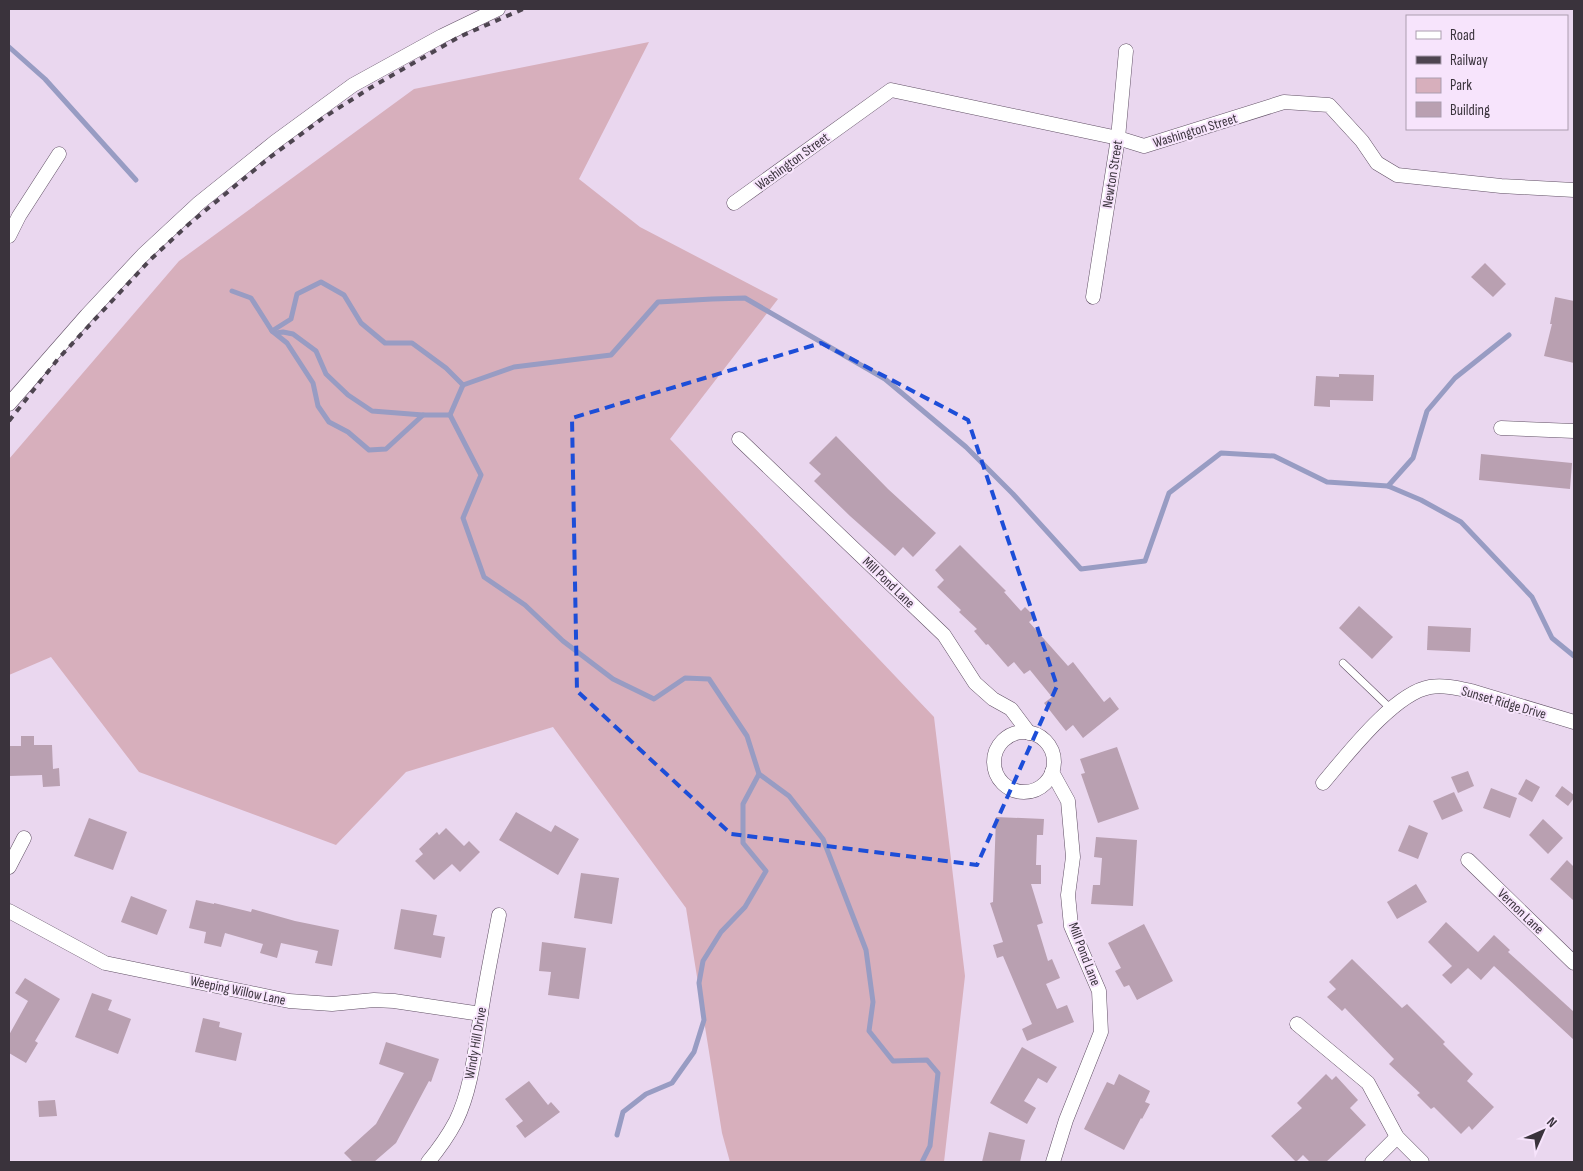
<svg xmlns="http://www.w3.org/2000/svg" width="1583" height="1171" viewBox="0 0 1583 1171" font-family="'Sofia Sans Condensed',sans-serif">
	<rect width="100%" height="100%" fill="#ead7ef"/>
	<path fill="#d7afbc" d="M649 42 579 179 640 227 778 299 670 439 934 717 965 976 944 1162H730L722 1133 686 908 553 727 406 772 336 845 139 772 51 657 9 675V459L179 261 414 89Z"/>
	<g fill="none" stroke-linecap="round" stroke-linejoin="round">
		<g stroke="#989cc3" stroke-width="5">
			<path d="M9 47 45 79 136 180"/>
			<path d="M232 291 251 298 272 331 291 319 297 294 321 282 344 295 361 323 385 343H412L446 368 463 385 450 415 481 475 463 518 484 577 525 605 563 641 613 679 654 699 685 678 709 679 747 736 759 774 789 796 823 839 866 950 873 1002 869 1031 893 1061 927 1060 938 1073 930 1146 922 1162"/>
			<path d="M272 331 287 343 313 383 318 406 329 422 348 432 369 450 386 449 423 415H450"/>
			<path d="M276 333 283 332 293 334 316 351 326 374 348 395 372 411 423 415"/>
			<path d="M463 385 514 367 611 355 658 302 712 299 745 298 885 379 966 447 1013 494 1081 569 1145 561 1169 493 1221 453 1274 456 1327 482 1388 486 1413 458 1427 411 1455 378 1509 335"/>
			<path d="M1388 486 1421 500 1461 522 1532 597 1552 638 1574 656"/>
			<path d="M617 1135 623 1112 646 1094 672 1083 694 1052 704 1020 699 983 703 961 721 932 745 907 766 871 743 843V804L759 774"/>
		</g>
	</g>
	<g fill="#b9a0b1">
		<path d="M1485 263 1506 284 1493 297 1471 277Z"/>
		<path d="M1555 297 1574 301V363L1544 356 1552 324H1550Z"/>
		<path d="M1339 374 1374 375 1373 401 1330 400V407L1314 406 1316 376 1339 377Z"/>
		<path d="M836 436 888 489 936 533 913 557 903 547 895 556 850 516 814 481 821 474 809 463Z"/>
		<path d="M1481 454 1572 463 1570 489 1479 480Z"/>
		<path d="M960 545 1006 591 1004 592 1021 611 1025 607 1035 617 1029 622 1068 666 1073 662 1104 702 1110 697 1119 709 1083 738 1073 725 1066 731 1044 703 1052 697 1030 670 1024 674 1014 662 1008 667 988 644 986 645 974 631 977 629 959 612 961 610 937 587 944 580 935 570Z"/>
		<path d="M1359 606 1393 637 1372 659 1339 628Z"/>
		<path d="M1428 626 1471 628 1470 652 1427 650Z"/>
		<path d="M21 736H34V745H52L53 769 59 768 60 786 43 787 42 775 9 776V746H21Z"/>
		<path d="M1117 747 1139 809 1098 823 1081 774 1085 773 1080 759Z"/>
		<path d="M1468 771 1474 786 1458 793 1451 777Z"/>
		<path d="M1526 779 1540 787 1532 802 1518 794Z"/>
		<path d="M1562 786 1574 795V798L1568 806 1555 796Z"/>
		<path d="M1491 788 1517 798 1510 818 1483 808Z"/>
		<path d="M1454 792 1463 811 1442 820 1433 801Z"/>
		<path d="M516 812 551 832 555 825 579 839 558 875 499 840Z"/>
		<path d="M996 817 1044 819 1043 835H1037L1036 865H1041V884H1031L1043 923 1037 925 1048 961 1052 959 1060 978 1046 984 1057 1009 1067 1005 1074 1022 1027 1041 1022 1029 1032 1024 1003 956 997 958 993 945 1003 942 990 903 993 902Z"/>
		<path d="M89 818 127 832 113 870 74 856Z"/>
		<path d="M1543 819 1563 838 1548 854 1529 835Z"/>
		<path d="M1409 825 1428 833 1418 859 1398 851Z"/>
		<path d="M446 828 464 846 469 841 480 852 460 872 452 864 434 880 415 861 423 854 419 849 437 832 439 835Z"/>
		<path d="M1096 837 1137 840 1133 906 1091 904 1093 885H1100L1102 858 1094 857Z"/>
		<path d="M1567 860 1574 867V901L1550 879Z"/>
		<path d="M581 873 619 878 612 924 574 918Z"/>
		<path d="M1416 884 1427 902 1397 919 1387 902Z"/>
		<path d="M131 896 167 910 157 935 121 922Z"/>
		<path d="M196 900 214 904V903L251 912 252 909 295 921 339 930 332 966 315 963 318 951 281 943 277 958 260 953 263 944 225 933 221 947 204 943 206 932 189 928Z"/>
		<path d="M401 909 437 915 433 935 445 937 441 958 394 949Z"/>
		<path d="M1446 922 1478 952 1494 935 1510 950 1508 952 1574 1012V1040L1494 966 1481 980 1468 968 1451 984 1442 975 1452 966 1428 942Z"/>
		<path d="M1144 924 1173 981 1137 1000 1129 985 1124 987 1115 971 1121 968 1108 943Z"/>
		<path d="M542 942 586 948 579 999 548 995 551 972 539 971Z"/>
		<path d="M1352 959 1402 1008 1407 1004 1445 1042 1443 1044 1473 1074 1467 1081 1494 1107 1472 1130 1469 1126 1461 1134 1434 1107 1431 1109 1417 1095 1420 1093 1389 1064 1394 1059 1345 1008 1342 1011 1327 997 1336 989 1329 982Z"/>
		<path d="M25 978 60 999 35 1041 38 1043 26 1063 9 1053V1035L28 1001 15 993Z"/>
		<path d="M92 993 112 1000 108 1010 131 1019 118 1054 75 1037Z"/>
		<path d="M203 1018 220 1022 219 1027 242 1033 236 1061 195 1052Z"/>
		<path d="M386 1042 439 1059 431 1082 429 1081 396 1143 374 1162H353L344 1153 376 1124 404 1073 379 1064Z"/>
		<path d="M1022 1047 1057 1067 1047 1083 1038 1078 1024 1101 1036 1108 1027 1124 990 1103Z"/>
		<path d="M1119 1074 1150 1091 1145 1102 1150 1104 1142 1119 1141 1118 1124 1150 1084 1129 1107 1082 1114 1085Z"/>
		<path d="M1326 1074 1332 1080 1336 1076 1358 1100 1350 1108 1366 1125 1326 1162H1310L1303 1155 1296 1162 1271 1136 1302 1108 1297 1103Z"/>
		<path d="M529 1081 548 1105 551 1102 560 1112 525 1138 516 1126 523 1121 505 1099Z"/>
		<path d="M55 1100 57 1116 39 1117 38 1101Z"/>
		<path d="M989 1132 1025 1140 1020 1162H982Z"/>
	</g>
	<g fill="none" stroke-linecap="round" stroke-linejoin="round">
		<defs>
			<path id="lane" d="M1343 663 1391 709"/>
			<g id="street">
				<path d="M734 203 891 90 1118 138 1144 146 1284 102 1329 105 1362 141 1377 163 1397 175 1501 186 1574 190"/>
				<path d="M9 236 19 216 59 154"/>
				<path d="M1093 297 1118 138 1126 51"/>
				<path d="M9 404 87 315 143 255 199 203 275 142 353 85 442 36 498 9"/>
				<path d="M1501 428 1574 431"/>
				<path d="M739 439 944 635 975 683 993 699 1011 709 1029 733"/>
				<circle cx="1024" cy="762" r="30"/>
				<path d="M1052 772 1068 801 1073 857 1068 895 1071 926 1099 991 1101 1032 1066 1120 1053 1162"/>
				<path d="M1323 783C1346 756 1394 693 1430 687 1444 685 1457 688 1471 691L1574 722"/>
				<path d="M1468 860 1574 963"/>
				<path d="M9 867 24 838"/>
				<path d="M9 911 105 963 289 1001 332 1004 374 1000 394 1001 481 1014"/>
				<path d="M1297 1024 1368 1083 1397 1137 1422 1162"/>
				<path d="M428 1162C438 1150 448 1136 456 1121 472 1088 475 1049 481 1013 486 980 493 947 499 915"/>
				<path d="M1372 1162 1397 1137"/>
			</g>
		</defs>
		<use href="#lane" stroke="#615065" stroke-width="8"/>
		<use href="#street" stroke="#615065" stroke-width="15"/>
		<use href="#lane" stroke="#fff" stroke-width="7"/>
		<use href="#street" stroke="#fff" stroke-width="14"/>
		<path stroke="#4e4550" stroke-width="4" stroke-dasharray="6 6" stroke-linecap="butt" d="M9 421 58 359 151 259 189 224 269 158 323 118 370 88 459 37 523 9"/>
	</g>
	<path fill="none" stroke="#1d4ed8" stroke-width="4" stroke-dasharray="10 6" stroke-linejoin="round" d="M821 343 968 420 1057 686 977 865 731 834 577 691 572 418Z"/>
	<g text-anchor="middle" stroke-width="4" stroke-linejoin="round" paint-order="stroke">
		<g font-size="14" fill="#3a333c" stroke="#f7e4fc">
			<text transform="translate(1195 130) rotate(-17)" y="5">Washington Street</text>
			<text transform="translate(792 161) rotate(-36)" y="5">Washington Street</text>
			<text transform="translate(1112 174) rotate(-81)" y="5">Newton Street</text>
			<text transform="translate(889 582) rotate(44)" y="5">Mill Pond Lane</text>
			<text transform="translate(1504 702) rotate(16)" y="5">Sunset Ridge Drive</text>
			<text transform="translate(1521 911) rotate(44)" y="5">Vernon Lane</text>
			<text transform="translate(1085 954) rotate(69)" y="5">Mill Pond Lane</text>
			<text transform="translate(238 990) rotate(12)" y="5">Weeping Willow Lane</text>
			<text transform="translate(475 1043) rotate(-80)" y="5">Windy Hill Drive</text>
		</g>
	</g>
	<rect width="1583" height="1171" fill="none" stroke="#3a333c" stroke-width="20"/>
	<rect x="1406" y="15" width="162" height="115" fill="#f7e4fc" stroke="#ab9daf"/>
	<rect x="1416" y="31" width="25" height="8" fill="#ffffff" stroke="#ab9daf"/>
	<text x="1450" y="40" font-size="15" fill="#3a333c">Road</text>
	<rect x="1416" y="56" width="25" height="8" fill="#4e4550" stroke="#ab9daf"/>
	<text x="1450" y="65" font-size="15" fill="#3a333c">Railway</text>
	<rect x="1416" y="78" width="25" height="15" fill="#d7afbc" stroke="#ab9daf"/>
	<text x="1450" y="90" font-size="15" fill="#3a333c">Park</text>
	<rect x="1416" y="102" width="25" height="15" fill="#b9a0b1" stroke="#ab9daf"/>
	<text x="1450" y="115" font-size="15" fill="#3a333c">Building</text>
	<g transform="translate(1543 1131) rotate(45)" stroke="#f7e4fc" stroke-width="4" paint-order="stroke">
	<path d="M0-4L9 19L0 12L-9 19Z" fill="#3a333c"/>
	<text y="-8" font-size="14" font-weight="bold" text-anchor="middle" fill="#3a333c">N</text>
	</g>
</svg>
